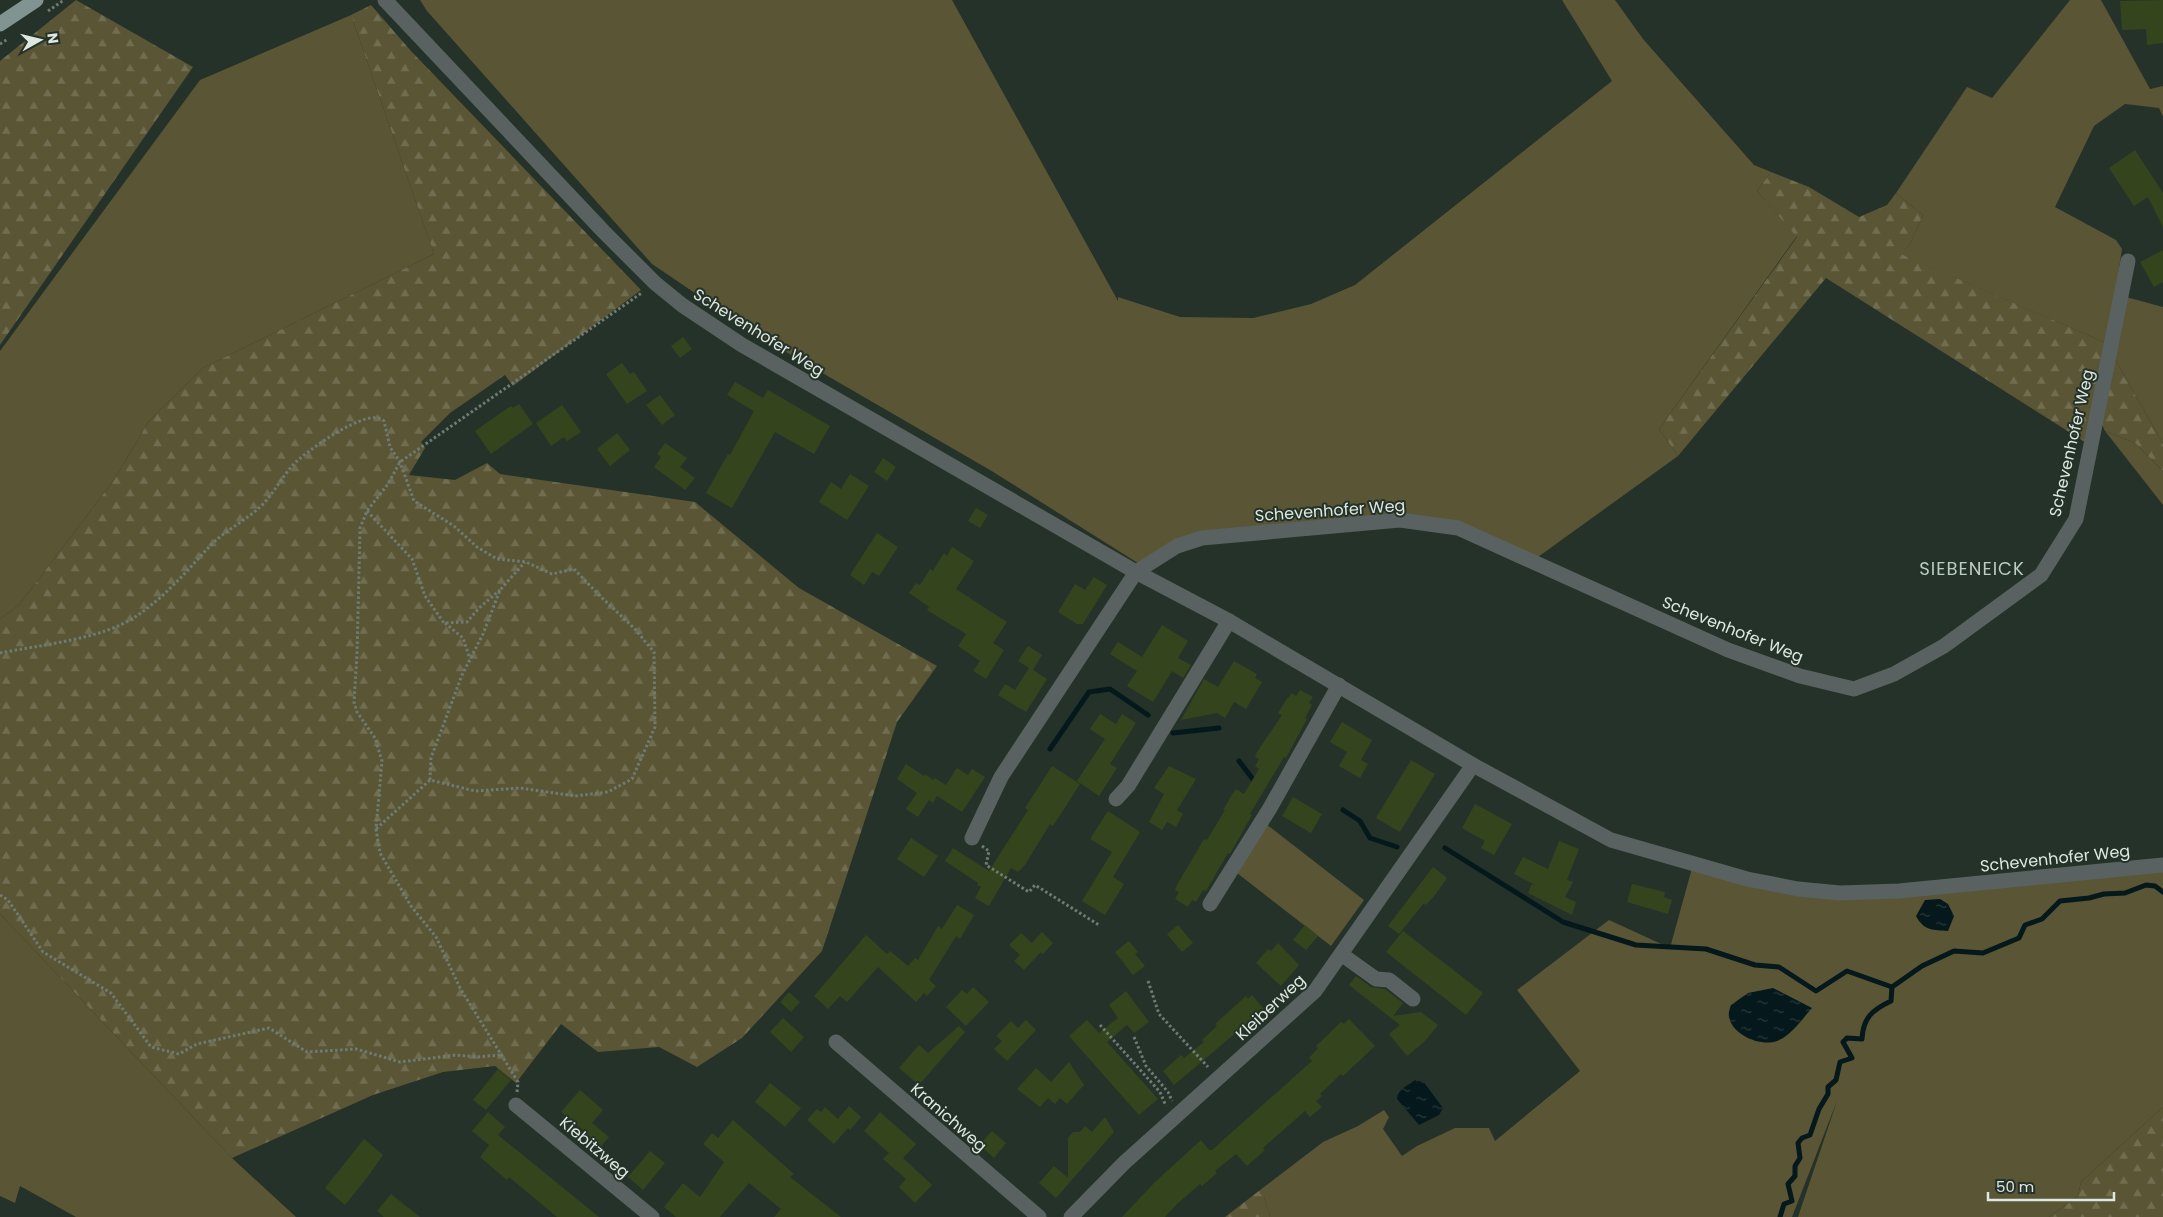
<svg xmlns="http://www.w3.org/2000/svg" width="2163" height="1217" viewBox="0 0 2163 1217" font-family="Poppins,sans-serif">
	<defs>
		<pattern id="forest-firs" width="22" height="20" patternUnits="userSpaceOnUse" patternTransform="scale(1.25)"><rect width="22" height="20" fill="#5a5534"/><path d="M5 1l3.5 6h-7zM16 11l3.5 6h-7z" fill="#716d51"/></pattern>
		<pattern id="water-ripples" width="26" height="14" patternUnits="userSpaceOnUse" patternTransform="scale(1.25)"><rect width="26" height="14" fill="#05181b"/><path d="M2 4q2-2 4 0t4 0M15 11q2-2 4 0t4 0" fill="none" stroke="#293a3c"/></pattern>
	</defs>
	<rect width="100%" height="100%" fill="#243229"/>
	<g fill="#5a5534">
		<path d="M420 0H952L1118 301V297L1180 317 1253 318 1311 304 1355 285 1612 81 1562 0H1615L1643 39 1754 165 1771 172 1757 191 1797 236 1659 429 1678 456 1538 557 1464 525 1201 531 1141 565 990 470 757 335 652 264 427 11Z"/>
		<path d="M2070 0H2101L2150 89 2163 86V117L2159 108 2125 104 2094 126 2055 207 2116 240 2122 249 2115 294 2163 307V444L2106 343 1900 254 1910 244 1923 215 1896 193 1967 87 1992 98Z"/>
		<path d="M351 15 434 254 203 368 149 421 114 480 19 605 0 619V351L200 80Z"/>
		<path d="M2105 431 2135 443 2163 471V505Z"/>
		<path d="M1266 824 1364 900 1331 946 1237 873Z"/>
		<path d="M1692 868 1801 893 2163 868V1107L2081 1182 2078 1196 2049 1217H1798L1837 1101 1792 1217H1270L1264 1197V1187L1323 1142 1358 1126 1384 1110 1389 1117 1383 1129 1402 1156 1417 1146 1455 1128H1489L1495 1141 1580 1071 1517 990 1609 920 1670 948Z"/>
		<path d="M0 914 232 1158 296 1217H76L20 1186 15 1203 0 1196Z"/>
	</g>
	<g fill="url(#forest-firs)">
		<path d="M76 0 193 67 0 345V61Z"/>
		<path d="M371 5 411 51 641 290 513 386 505 375 450 413 421 442 425 448 409 475 455 480 487 463 500 474 695 502 799 588 937 666 897 722 822 951 742 1038 697 1067 659 1047 598 1052 561 1024 516 1083 495 1066 443 1072 373 1095 232 1158 0 914V619L19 605 114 480 149 421 203 368 434 254 351 15Z"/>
		<path d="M1771 172 1809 187 1859 217 1887 205 1896 193 1923 215 1910 244 1901 254 2106 343 2163 444V471L2135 443 2105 431 2095 410 2088 444 1826 278 1678 456 1659 429 1797 237 1757 191Z"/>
		<path d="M2163 1107V1217H2049L2078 1196 2081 1182Z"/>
		<path d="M1264 1187V1197L1270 1217H1225Z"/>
	</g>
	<g fill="url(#water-ripples)">
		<path d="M1940 899 1948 904 1954 916 1948 931C1933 930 1924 931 1916 916L1925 900Z"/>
		<path d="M1773 988 1812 1008C1802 1019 1791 1036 1777 1041 1761 1047 1732 1035 1729 1017 1728 1013 1730 1008 1731 1005L1748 993Z"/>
		<path d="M1415 1080 1423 1081 1443 1108 1439 1115 1419 1125 1397 1099C1398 1088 1408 1086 1415 1080Z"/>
	</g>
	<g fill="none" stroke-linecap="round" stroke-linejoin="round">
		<g stroke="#05181b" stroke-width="5">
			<path d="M1173 733 1219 728"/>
			<path d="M1050 749 1089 692 1110 689 1148 715"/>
			<path d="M1239 761 1255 782 1258 780"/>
			<path d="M1343 810 1360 821 1370 838 1397 847"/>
			<path d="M1445 848 1563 922 1636 945 1706 949 1755 965 1779 967 1816 991 1847 971 1892 987 1922 966 1954 951 1983 953 2019 938 2025 925 2042 919 2060 901 2089 898 2104 894 2125 893 2146 885 2155 886 2163 892"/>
			<path d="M1780 1217 1784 1204 1792 1201 1788 1184 1795 1176V1166L1800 1158 1798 1143 1802 1138 1810 1135 1819 1109 1828 1094V1087L1836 1080 1840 1062 1852 1058 1843 1042 1847 1038 1862 1039C1863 1018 1872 1010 1891 1001L1892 987"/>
		</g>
	</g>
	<g fill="#34451d">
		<path d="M2163 0V43L2147 45 2146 29 2122 30 2120 1Z"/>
		<path d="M2135 150 2163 193V227L2148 197 2134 206 2109 168Z"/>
		<path d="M2163 250V282L2154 287 2140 262Z"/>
		<path d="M683 337 692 349 680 358 671 346Z"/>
		<path d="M622 363 630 374 634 372 647 391 627 404 606 374Z"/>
		<path d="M735 382 763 398 768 390 830 426 814 454 775 432 732 508 706 493 728 454 730 455 754 411 727 395Z"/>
		<path d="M660 395 675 415 662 425 646 405Z"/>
		<path d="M519 404 533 424 491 454 475 431 505 410 511 406 513 408Z"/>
		<path d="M562 405 581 432 567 441 564 437 551 446 536 423Z"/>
		<path d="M617 433 630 450 610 466 597 449Z"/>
		<path d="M665 443 687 458 680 467 695 478 685 490 654 467 661 457 657 454Z"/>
		<path d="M883 458 896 467 887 481 874 472Z"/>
		<path d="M850 474 869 486 847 520 819 502 831 482 841 489Z"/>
		<path d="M976 508 988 515 980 528 968 521Z"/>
		<path d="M877 533 898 547 879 576 872 572 864 585 850 575Z"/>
		<path d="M952 547 974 561 956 589 1007 622 993 643 1004 650 986 679 973 671 980 661 958 646 966 634 927 610 929 607 909 593 916 583 920 585 930 569 933 571 944 553 947 556Z"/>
		<path d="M1094 577 1107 585 1083 624H1077L1058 612 1075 584 1085 590Z"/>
		<path d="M1162 625 1188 641 1178 658 1191 665 1183 678 1172 671 1153 702 1127 686 1137 671 1110 654 1118 642 1142 657Z"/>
		<path d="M1028 646 1042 655 1033 670 1047 679 1026 712 998 695 1005 684 1015 690 1029 668 1018 661Z"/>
		<path d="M1234 661 1257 674 1255 678 1262 682 1246 709 1234 702 1225 718 1217 713 1181 720 1204 679 1218 687Z"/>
		<path d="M1300 690 1313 697 1309 703 1312 705 1305 718 1307 719 1286 758 1284 757 1250 814 1252 815 1230 854 1228 853 1206 891 1203 890 1196 902 1192 900 1188 907 1175 899 1179 892 1175 890 1177 885 1204 839 1207 840 1225 810H1223L1233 793 1236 789 1244 794 1259 769 1255 766 1259 759 1255 757 1257 752 1282 715 1278 713 1288 697 1289 698 1291 693 1296 696Z"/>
		<path d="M1100 714 1116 724 1122 714 1136 723 1110 764 1117 768 1099 796 1077 781 1105 739 1090 729Z"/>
		<path d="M1342 722 1372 740 1361 760 1368 764 1360 778 1339 766 1347 752 1330 742Z"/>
		<path d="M1411 760 1435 774 1400 832 1376 818Z"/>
		<path d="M906 764 924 776 925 774 933 780 935 778 946 785 957 768 968 775 972 769 985 777 962 812 937 796 933 803 929 800 918 817 906 809 917 793 897 779Z"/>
		<path d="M1052 766 1080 784 1053 826 1050 824 1025 865 1018 872 1011 868 989 906 975 898 981 887 977 885 978 883 945 861 953 848 989 871 1028 810 1025 808Z"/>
		<path d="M1169 766 1196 779 1177 810 1183 814 1176 827 1167 822 1162 830 1149 822 1164 794 1154 788Z"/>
		<path d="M1293 797 1322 814 1311 833 1282 816Z"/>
		<path d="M1475 804 1512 824 1494 855 1481 848 1485 841 1462 828Z"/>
		<path d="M1108 811 1140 832 1113 877 1124 884 1105 915 1082 901 1112 852 1090 839Z"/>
		<path d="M911 838 938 856 924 877 897 859Z"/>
		<path d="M1559 841 1579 849 1567 880 1573 882 1565 897 1576 902 1572 915 1528 893 1532 884 1539 887 1514 874 1523 857 1548 869Z"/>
		<path d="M1433 867 1447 878 1435 895 1426 905 1424 903 1399 934 1388 926Z"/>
		<path d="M1632 884 1665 892 1664 897 1672 900 1668 914 1627 902Z"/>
		<path d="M957 905 974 915 960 939 956 936 929 980 936 986 927 996 924 993 916 1002 878 967 847 1002 840 996 828 1009 814 996 866 935 887 954 890 951 908 966 915 958 918 960 938 926 942 929Z"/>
		<path d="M1178 925 1193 943 1182 952 1167 934Z"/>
		<path d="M1305 925 1318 936 1306 950 1293 940Z"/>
		<path d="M1403 931 1483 993 1466 1015 1386 952Z"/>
		<path d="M1042 932 1053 943 1043 954 1041 952 1024 970 1014 961 1020 955 1009 945 1021 933 1032 943Z"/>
		<path d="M1129 941 1138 952 1135 954 1145 966 1133 975 1115 952Z"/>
		<path d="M1278 943 1299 965 1281 986 1256 963 1268 949 1271 951Z"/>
		<path d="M1356 976 1371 987 1385 989 1403 1003 1393 1016 1421 1012 1438 1025 1424 1042 1407 1056 1389 1034 1400 1025 1349 985Z"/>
		<path d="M973 987 989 1002 966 1026 946 1007 962 990 967 994Z"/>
		<path d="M1126 991 1149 1022 1134 1033 1127 1025 1107 1042 1158 1099 1139 1115 1069 1036 1087 1020 1099 1033 1118 1018 1109 1005Z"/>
		<path d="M789 992 800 1002 791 1012 780 1002Z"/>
		<path d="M1252 995 1264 1009 1174 1085 1163 1071 1181 1055 1184 1058 1204 1042 1202 1040 1217 1026 1215 1024 1246 996 1248 999Z"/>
		<path d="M783 1018 804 1037 791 1052 770 1032Z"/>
		<path d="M1349 1019 1375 1046 1343 1076 1341 1074 1320 1094 1322 1096 1316 1101 1322 1107 1310 1117 1305 1111 1263 1148 1265 1150 1247 1166 1236 1154 1215 1171 1217 1173 1202 1186 1200 1184 1177 1204 1165 1217H1122L1155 1182 1201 1140 1209 1150H1212L1312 1061 1309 1058 1318 1048 1316 1046 1341 1022 1344 1024Z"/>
		<path d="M1026 1020 1036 1030 1007 1061 994 1049 1002 1041 996 1036 1011 1021 1018 1028Z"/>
		<path d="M959 1026 965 1032 919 1085 899 1068 919 1045 928 1053Z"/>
		<path d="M1069 1062 1084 1085 1067 1104 1060 1098 1055 1104 1048 1098 1040 1107 1017 1089 1036 1068 1051 1082Z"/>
		<path d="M498 1069 511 1080 486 1110 473 1100Z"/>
		<path d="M770 1083 801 1108 785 1127 755 1102Z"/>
		<path d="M580 1090 603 1110 592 1123 609 1137 598 1150 581 1136 589 1126 585 1132 561 1112Z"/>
		<path d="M849 1106 861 1117 850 1130 848 1128 834 1144 807 1120 817 1109 821 1112 825 1107 838 1119Z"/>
		<path d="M488 1112 505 1127 498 1135 599 1217H557L509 1177 507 1180 480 1157 489 1145 472 1131Z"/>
		<path d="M880 1112 916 1144 903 1158 932 1185 915 1203 899 1187 906 1179 883 1159 889 1153 864 1131Z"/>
		<path d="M1105 1117 1114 1132 1056 1198 1039 1183 1054 1166 1068 1178V1138L1073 1132H1080L1085 1126 1092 1132Z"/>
		<path d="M733 1120 794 1174 790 1177 841 1217H774L781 1209 749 1183 720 1217H676L664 1207 683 1183 700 1197 724 1162 703 1144 712 1133 718 1138Z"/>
		<path d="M992 1131 1006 1143 994 1158 979 1145Z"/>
		<path d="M364 1139 383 1155 369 1175 345 1205 325 1188Z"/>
		<path d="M650 1151 665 1163 643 1190 628 1177Z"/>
		<path d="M391 1194 420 1217H384L377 1211Z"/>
	</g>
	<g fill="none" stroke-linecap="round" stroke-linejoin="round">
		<g stroke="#6f7c74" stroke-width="3" stroke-dasharray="2.5 2.5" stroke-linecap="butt">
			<path d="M48 11 64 0"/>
			<path d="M0 44 8 39"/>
			<path d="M367 511 412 559 425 596 444 623 467 622 479 608 500 590"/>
			<path d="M445 623 463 638 470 659"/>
			<path d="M0 653C40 645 102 639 135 617 164 598 187 571 209 547 224 531 245 521 260 507 273 495 281 478 293 465 305 452 369 405 384 421L390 447 400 462 414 501 454 526 477 547 497 559 526 562 552 574 574 569 601 597 634 628 654 652 655 727 632 779 608 792 575 796 520 788 475 791 430 780 376 829"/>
			<path d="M430 780 431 758 462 675 483 634 500 590 525 562"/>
			<path d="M982 846 989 851 986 865 1029 892 1035 885 1099 925"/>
			<path d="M0 895 8 900 43 952 111 993 151 1047 179 1054 197 1044 269 1028 307 1052 356 1049 400 1062 456 1055 477 1057 500 1055"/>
			<path d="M1148 981 1159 1014 1208 1067"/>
			<path d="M1100 1025 1160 1092 1166 1106"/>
			<path d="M1134 1037 1146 1066 1168 1092 1172 1101"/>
			<path d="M517 1092 518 1082 460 988 436 937 411 906 380 853 376 829 382 761 375 738 357 712 354 702 357 654 360 528 367 511 388 484 400 462 643 292"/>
		</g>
		<g stroke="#596260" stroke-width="15">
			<path d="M385 0 604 232 655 283 682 305 742 345 1136 572 1229 621 1473 765 1611 840 1747 879 1798 889 1840 893 1899 891 2163 865"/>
			<path d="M1116 799 1128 786 1229 621"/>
			<path d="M972 838 1001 777 1136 572 1177 546 1202 538 1400 520 1458 528 1728 650 1800 676 1854 689 1894 674 1944 646 2041 575 2076 519 2128 261"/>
			<path d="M1210 904 1270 808 1339 685"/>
			<path d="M1341 954 1376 979 1389 980 1413 999"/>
			<path d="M836 1042 1039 1217"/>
			<path d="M516 1105 652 1217"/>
			<path d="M1071 1217 1124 1163 1315 991 1473 765"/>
		</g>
		<path stroke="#819491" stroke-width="15" d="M0 24 36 0"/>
	</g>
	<g text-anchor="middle" stroke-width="4" stroke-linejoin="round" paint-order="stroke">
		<g font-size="16" fill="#dee8e1" stroke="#243229">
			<text transform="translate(759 332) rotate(32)" y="6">Schevenhofer Weg</text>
			<text transform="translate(2071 443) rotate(-77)" y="6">Schevenhofer Weg</text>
			<text transform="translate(1330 510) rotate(-4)" y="6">Schevenhofer Weg</text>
			<text transform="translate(1733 629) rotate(22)" y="6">Schevenhofer Weg</text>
			<text transform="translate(2055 858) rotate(-6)" y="6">Schevenhofer Weg</text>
			<text transform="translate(1270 1007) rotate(-43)" y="6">Kleiberweg</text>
			<text transform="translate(949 1117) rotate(41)" y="6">Kranichweg</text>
			<text transform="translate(595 1147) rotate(40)" y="6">Kiebitzweg</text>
		</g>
		<g font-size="18" letter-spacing="1" fill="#bbcdc1" stroke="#243229">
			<text x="1972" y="575">SIEBENEICK</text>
		</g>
	</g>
	<g transform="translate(40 40) rotate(82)" stroke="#243229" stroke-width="4" paint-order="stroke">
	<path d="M0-4L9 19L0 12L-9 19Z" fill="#dee8e1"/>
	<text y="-8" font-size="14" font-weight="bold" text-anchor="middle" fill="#dee8e1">N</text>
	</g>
	<path d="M1988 1192v8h126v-8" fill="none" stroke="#dee8e1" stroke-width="2.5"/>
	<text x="1996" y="1192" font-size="15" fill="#dee8e1" stroke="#243229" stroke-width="4" paint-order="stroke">50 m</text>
</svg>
